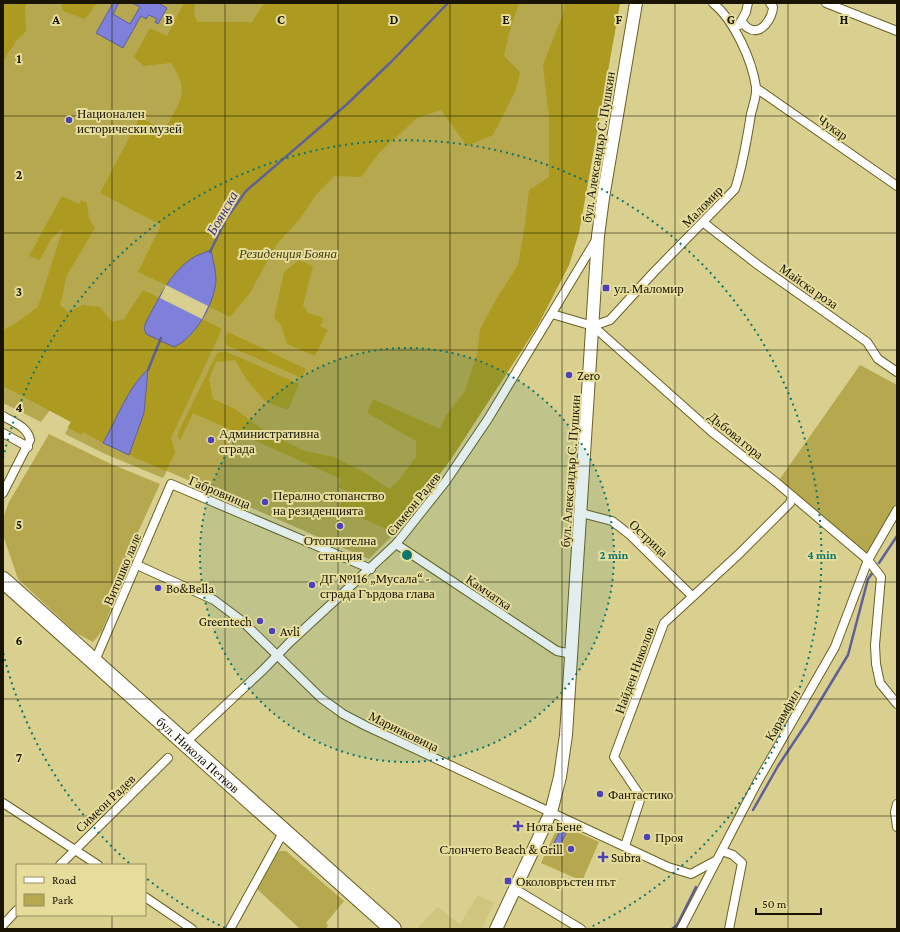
<svg xmlns="http://www.w3.org/2000/svg" width="900" height="932" viewBox="0 0 900 932" font-family="'Crimson Pro',serif">
	<rect width="100%" height="100%" fill="#d9d090"/>
	<path fill="#d0c57e" d="M478 895 494 903 482 929H417L438 907 460 924Z"/>
	<g fill="#b6a84e">
		<path d="M3 3H620L579 232 569 265 538 325 451 459 395 533 369 559 167 471 163 478 105 454 65 434 71 422 50 410 41 422 3 403Z"/>
		<path d="M860 365 897 385V510L868 560 777 483Z"/>
		<path d="M49 434 111 464 160 484 107 600 113 603 102 631 93 642 76 633 18 579 3 535V518L9 502Z"/>
		<path d="M559 824 599 842 582 881 541 863Z"/>
		<path d="M280 851H286L344 901 326 923 328 925 326 929H300L257 889 277 853Z"/>
	</g>
	<g fill="#ac9b20">
		<path d="M3 3H28L25 6 26 31 17 40 3 61Z"/>
		<path d="M61 3H97L85 19 63 11Z"/>
		<path d="M184 3H195L194 12 197 22H252L264 3H519L509 33 504 56 520 72 516 90 493 135 467 146 441 110 417 118 380 152 361 177 334 176 316 195 300 219 276 245 250 293 230 317 208 306 214 291 177 271 166 285 138 272 161 225 100 193 140 117 157 127 168 124C182 98 189 90 171 63L144 66 134 57 150 28 167 36Z"/>
		<path d="M565 3H620L579 232 569 265 538 325 451 459 395 533 339 508 347 491 338 487 341 479 193 413 180 440 178 438V433L217 353 225 351 299 384 288 410 266 402 246 379 235 360 216 362 209 380 213 399 235 409 265 431 305 451 334 457 367 474 389 489 398 481 416 457V441L367 413 373 399 440 429 446 415 465 391 477 354 480 329 497 298 518 265 525 225 529 190 549 177V118L543 65 563 14Z"/>
		<path d="M62 196 79 204 81 200 87 203 89 219 95 228 67 275 60 305 68 312 83 305 100 307 112 322 124 319 143 290 160 298C154 308 142 322 146 334L174 347C188 341 195 331 202 319L222 329 171 438 175 453 166 471 129 455 137 433 148 369 137 380 103 443 83 432 81 435 68 427 71 422 3 386V330L13 325 38 307 63 228 51 239 40 260 29 256Z"/>
		<path d="M299 260 313 266 303 305 308 313 324 318 320 326 328 330 315 356 287 344 281 325 274 318 284 272Z"/>
		<path d="M228 332 306 369 302 378 226 345 225 338Z"/>
	</g>
	<g fill="#7e80da" stroke="#5f6099">
		<path d="M113 3H119L113 14 130 24 140 7 132 3H158L167 8 158 24 155 22 157 19 149 15 146 19 141 16 123 48 96 33Z"/>
		<path d="M211 250C213 260 216 270 216 280 215 303 195 338 174 347L146 334 144 328 146 322C158 300 169 274 191 259 196 255 204 253 211 250Z"/>
		<path d="M148 369 144 413 129 455 103 443C118 417 127 389 148 369Z"/>
		<path d="M560 831 566 833 558 850 552 847Z"/>
	</g>
	<path fill="#d9d090" d="M166 285 208 306 202 319 160 298Z"/>
	<g fill="none" stroke-linecap="round" stroke-linejoin="round">
		<g stroke="#5f6099" stroke-width="2.5">
			<path d="M210 252 226 219 246 191 346 105 391 62 448 3"/>
			<path d="M148 370 161 338"/>
			<path d="M879 563 897 536"/>
			<path d="M753 810 778 766 808 721 848 655 868 579 873 572"/>
			<path d="M672 929 677 925 696 887"/>
		</g>
		<defs>
			<g id="street">
				<path d="M826 3 897 31"/>
				<path d="M741 21C743 23 746 27 748 28 761 37 773 17 773 7L770 3"/>
				<path d="M739 25 746 12 748 3"/>
				<path d="M756 88 897 186"/>
				<path d="M704 223 758 265 867 342 878 359 897 372"/>
				<path d="M552 314 593 326 712 432 777 483 868 560 881 577 875 645 876 664 880 683 897 704"/>
				<path d="M593 326 610 320 654 272 735 189C743 165 747 139 751 114 753 106 757 95 756 87 752 60 734 20 713 3"/>
				<path d="M3 416C13 422 28 427 30 440L3 493"/>
				<path d="M3 433 28 447"/>
				<path d="M581 513 612 521 629 534 692 596"/>
				<path d="M396 544 557 651 572 654"/>
				<path d="M137 565 214 600 242 621 321 698 343 714 366 726 668 867 691 874 717 860"/>
				<path d="M94 663 171 484 371 569"/>
				<path d="M185 743 264 669 289 643 396 544 446 481 488 419 596 240"/>
				<path d="M3 803 98 865"/>
				<path d="M897 804 895 812 897 827"/>
				<path d="M625 846 641 797 614 757 664 623 739 554 790 503 792 496"/>
				<path d="M722 851 733 855 742 863 729 929"/>
				<path d="M60 865 168 758"/>
				<path d="M515 889 581 929"/>
				<path d="M145 897 192 929"/>
				<path d="M3 925 17 910"/>
				<path d="M230 929 284 831"/>
				<path d="M681 929 758 781 835 647 868 560 897 510"/>
			</g>
			<path id="secondary" d="M496 929 551 812 560 777 566 735 598 236 603 198 636 3"/>
			<g id="highway">
				<path id="s1" d="M3 580 393 929"/>
			</g>
		</defs>
		<use href="#street" stroke="#6a6123" stroke-width="10"/>
		<use href="#secondary" stroke="#6a6123" stroke-width="14"/>
		<use href="#highway" stroke="#6a6123" stroke-width="18"/>
		<use href="#street" stroke="#fff" stroke-width="8"/>
		<use href="#secondary" stroke="#fff" stroke-width="12"/>
		<use href="#highway" stroke="#fff" stroke-width="16"/>
	</g>
	<path fill="none" stroke="#181400" stroke-width="1" stroke-opacity="0.55" d="M112 3V865M225 3V929M338 3V929M450 3V929M562 3V929M675 3V929M788 3V929M3 116H897M3 233H897M3 350H897M3 466H897M3 582H897M3 699H897M3 816H897M112 915V929"/>
	<circle cx="407" cy="555" r="207" fill="#0f766e" fill-opacity=".12"/>
	<g fill="none" stroke="#0f766e" stroke-width="2" stroke-dasharray="2 4">
		<circle cx="407" cy="555" r="207"/>
		<path d="M225 928A415 415 0 0 1 146 878M129 863A415 415 0 0 1 3 652M3 458A415 415 0 1 1 589 928"/>
	</g>
	<g fill="#4d41b8" stroke="#e6dd9d" stroke-width="1.5">
		<circle cx="69" cy="120" r="4"/>
		<rect x="602" y="284" width="8" height="8" rx="2"/>
		<circle cx="569" cy="375" r="4"/>
		<circle cx="211" cy="440" r="4"/>
		<circle cx="265" cy="502" r="4"/>
		<circle cx="340" cy="526" r="4"/>
		<circle cx="312" cy="585" r="4"/>
		<circle cx="158" cy="588" r="4"/>
		<circle cx="260" cy="621" r="4"/>
		<circle cx="272" cy="631" r="4"/>
		<circle cx="600" cy="794" r="4"/>
		<path d="M516 820h4v4h4v4h-4v4h-4v-4h-4v-4h4z"/>
		<circle cx="647" cy="837" r="4"/>
		<circle cx="571" cy="849" r="4"/>
		<path d="M601 851h4v4h4v4h-4v4h-4v-4h-4v-4h4z"/>
		<rect x="504" y="877" width="8" height="8" rx="2"/>
	</g>
	<g text-anchor="middle" stroke-width="4" stroke-linejoin="round" paint-order="stroke">
		<g font-size="13" fill="#181400" stroke="#e6dd9d" text-anchor="start">
			<text x="77" y="118">Национален<tspan x="77" dy="15">исторически музей</tspan></text>
			<text x="614" y="293">ул. Маломир</text>
			<text x="577" y="380">Zero</text>
			<text x="219" y="438">Административна<tspan x="219" dy="15">сграда</tspan></text>
			<text x="273" y="500">Перално стопанство<tspan x="273" dy="15">на резиденцията</tspan></text>
			<text x="340" y="545" text-anchor="middle">Отоплителна<tspan x="340" dy="15">станция</tspan></text>
			<text x="320" y="583">ДГ №116 „Мусала“ -<tspan x="320" dy="15">сграда Гърдова глава</tspan></text>
			<text x="166" y="593">Bo&amp;Bella</text>
			<text x="252" y="626" text-anchor="end">Greentech</text>
			<text x="280" y="636">Avli</text>
			<text x="608" y="799">Фантастико</text>
			<text x="526" y="831">Нота Бене</text>
			<text x="655" y="842">Проя</text>
			<text x="563" y="854" text-anchor="end">Слончето Beach &amp; Grill</text>
			<text x="611" y="862">Subra</text>
			<text x="516" y="886">Околовръстен път</text>
		</g>
		<g font-size="13" fill="#181400" stroke="#e6dd9d">
			<text transform="translate(833 127) rotate(35)" y="5">Чукар</text>
			<text transform="translate(598 147) rotate(-81)" y="5">бул. Александър С. Пушкин</text>
			<text transform="translate(702 206) rotate(-46)" y="5">Маломир</text>
			<text transform="translate(809 286) rotate(35)" y="5">Майска роза</text>
			<text transform="translate(736 435) rotate(39)" y="5">Дъбова гора</text>
			<text transform="translate(570 471) rotate(-86)" y="5">бул. Александър С. Пушкин</text>
			<text transform="translate(220 492) rotate(23)" y="5">Габровница</text>
			<text transform="translate(413 504) rotate(-51)" y="5">Симеон Радев</text>
			<text transform="translate(649 538) rotate(43)" y="5">Острица</text>
			<text transform="translate(122 569) rotate(-67)" y="5">Витошко лале</text>
			<text transform="translate(489 592) rotate(34)" y="5">Камчатка</text>
			<text transform="translate(634 670) rotate(-70)" y="5">Найден Николов</text>
			<text transform="translate(782 715) rotate(-60)" y="5">Карамфил</text>
			<text transform="translate(404 731) rotate(26)" y="5">Маринковица</text>
			<text dy="5" stroke="none"><textPath href="#s1" startOffset="262">бул. Никола Петков</textPath></text>
			<text transform="translate(105 803) rotate(-44)" y="5">Симеон Радев</text>
		</g>
		<g font-size="13" font-style="italic" fill="#433c0b" stroke="#e6dd9d">
			<text x="288" y="258">Резиденция Бояна</text>
		</g>
		<g font-size="14" font-style="italic" fill="#372892" stroke="#e6dd9d">
			<text transform="translate(222 213) rotate(-60)" y="5">Боянска</text>
		</g>
	</g>
	<g font-size="13" text-anchor="middle" font-weight="bold" fill="#181400" stroke="#e6dd9d" stroke-width="4" stroke-linejoin="round" paint-order="stroke">
		<text x="56" y="24">A</text>
		<text x="169" y="24">B</text>
		<text x="281" y="24">C</text>
		<text x="394" y="24">D</text>
		<text x="506" y="24">E</text>
		<text x="619" y="24">F</text>
		<text x="731" y="24">G</text>
		<text x="844" y="24">H</text>
		<text x="19" y="63">1</text>
		<text x="19" y="179">2</text>
		<text x="19" y="296">3</text>
		<text x="19" y="412">4</text>
		<text x="19" y="529">5</text>
		<text x="19" y="645">6</text>
		<text x="19" y="762">7</text>
	</g>
	<circle cx="407" cy="555" r="6" fill="#0f766e" stroke="#e6dd9d" stroke-width="2"/>
	<g font-size="12" text-anchor="middle" font-weight="bold" fill="#0f766e" stroke="#e6dd9d" stroke-width="4" stroke-linejoin="round" paint-order="stroke">
		<text x="614" y="559">2 min</text>
		<text x="822" y="559">4 min</text>
	</g>
	<rect width="900" height="932" fill="none" stroke="#181400" stroke-width="8"/>
	<rect x="16" y="864" width="130" height="52" fill="#e6dd9d" stroke="#948d5e"/>
	<rect x="24" y="877" width="20" height="6" fill="#ffffff" stroke="#948d5e"/>
	<text x="52" y="884" font-size="12" fill="#181400">Road</text>
	<rect x="24" y="894" width="20" height="12" fill="#b6a84e" stroke="#948d5e"/>
	<text x="52" y="904" font-size="12" fill="#181400">Park</text>
	<path d="M756 908v6h65v-6" fill="none" stroke="#181400" stroke-width="2"/>
	<text x="762" y="908" font-size="12" fill="#181400" stroke="#e6dd9d" stroke-width="3" paint-order="stroke">50 m</text>
</svg>
